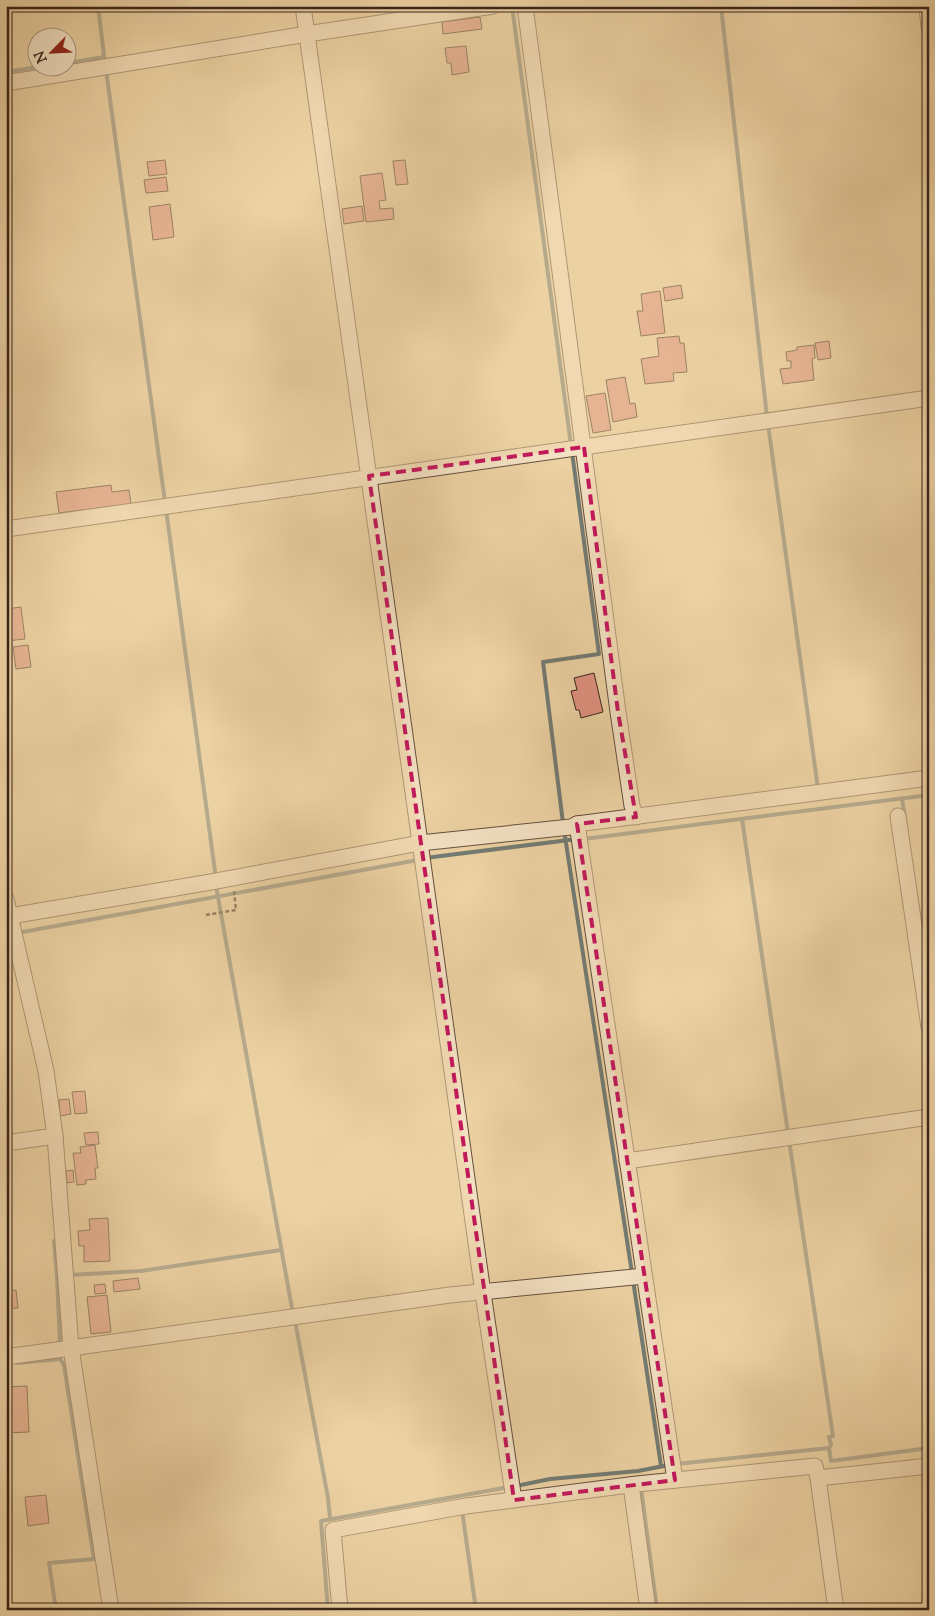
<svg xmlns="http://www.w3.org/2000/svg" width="935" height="1616" viewBox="0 0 935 1616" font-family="'Sorts Mill Goudy',serif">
	<rect width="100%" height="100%" fill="#ecd1a2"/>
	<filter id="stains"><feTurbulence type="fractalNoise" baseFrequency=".004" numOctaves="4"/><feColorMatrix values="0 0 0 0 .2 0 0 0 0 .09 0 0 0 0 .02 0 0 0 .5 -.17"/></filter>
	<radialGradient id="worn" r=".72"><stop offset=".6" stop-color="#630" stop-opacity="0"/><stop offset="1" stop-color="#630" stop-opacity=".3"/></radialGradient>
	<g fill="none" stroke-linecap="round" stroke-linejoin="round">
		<g stroke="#737b73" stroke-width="4">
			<path d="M98 6 105 64"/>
			<path d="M512 6 571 445"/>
			<path d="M721 6 767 417"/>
			<path d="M68 63 104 57"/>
			<path d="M106 70 165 502"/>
			<path d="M6 72 38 67"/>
			<path d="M768 424 818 789"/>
			<path d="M166 509 216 879"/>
			<path d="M902 799 905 818"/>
			<path d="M742 819 788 1133"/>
			<path d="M563 823 543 662 599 654 572 452"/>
			<path d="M564 830 632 1273"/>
			<path d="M584 839 929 795"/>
			<path d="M425 858 577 839"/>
			<path d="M216 886 293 1314"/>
			<path d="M17 933 418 860"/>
			<path d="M926 958 929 973"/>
			<path d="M789 1140 833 1436 829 1437 831 1445 829 1448"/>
			<path d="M54 1241 57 1276"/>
			<path d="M70 1275 141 1271 281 1250"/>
			<path d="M633 1280 661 1466"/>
			<path d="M295 1321 328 1498 330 1518"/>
			<path d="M60 1345 57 1276 63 1275"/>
			<path d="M17 1363 60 1359"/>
			<path d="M676 1464 829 1448 831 1461 929 1448"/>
			<path d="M516 1486 550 1479 638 1471 669 1465"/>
			<path d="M641 1488 657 1610"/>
			<path d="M462 1510 476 1610"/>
			<path d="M56 1610 49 1563 94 1559 64 1365 60 1359V1352"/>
			<path d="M328 1610 321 1521 509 1487"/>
		</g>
	</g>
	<g fill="#df9180" stroke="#38251b">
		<path d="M480 17 482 29 443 34 442 22Z"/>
		<path d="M466 46 469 72 452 75 451 63H447L445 48Z"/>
		<path d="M165 160 167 174 149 176 147 162Z"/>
		<path d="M405 160 408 184 396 185 393 161Z"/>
		<path d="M382 173 386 200 379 201 380 209 393 208 394 219 366 222 360 176Z"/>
		<path d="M166 177 168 191 146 193 144 180Z"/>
		<path d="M170 204 174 237 153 240 149 207Z"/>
		<path d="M362 206 364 221 344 224 342 209Z"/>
		<path d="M681 285 683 298 665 301 663 288Z"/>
		<path d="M660 291 665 333 641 336 637 311H643L641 294Z"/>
		<path d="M679 336 680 343H684L687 372 673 373 674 381 645 384 641 359 659 356 657 338Z"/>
		<path d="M829 341 831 358 818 360 815 343Z"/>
		<path d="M814 345 815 358 812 359 814 380 783 384 780 369 791 368V361H787L786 352 797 350V347Z"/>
		<path d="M625 377 630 404 635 403 637 417 613 422 606 380Z"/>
		<path d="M605 393 611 430 593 433 586 396Z"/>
		<path d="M111 485 112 492 129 490 131 504 59 513 56 492Z"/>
		<path d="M21 607 25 639 6 641V609Z"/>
		<path d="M28 645 31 667 16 669 13 647Z"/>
		<path d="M594 673 603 712 581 718 579 710H576L571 691 577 690 574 678Z"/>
		<path d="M85 1091 87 1113 75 1114 72 1092Z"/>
		<path d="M69 1099 71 1114 60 1116 59 1100Z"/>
		<path d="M98 1132 99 1144 86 1145 84 1133Z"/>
		<path d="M95 1145 98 1168H95L96 1179 86 1180V1184L77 1185 73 1153H81L80 1147Z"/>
		<path d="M73 1170 74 1182 67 1183 66 1171Z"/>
		<path d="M108 1218 110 1261 84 1262V1246H79L78 1231 90 1230 89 1219Z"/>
		<path d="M138 1278 140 1289 114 1292 113 1281Z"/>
		<path d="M105 1284 106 1293 95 1294 94 1285Z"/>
		<path d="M16 1290 18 1308 6 1309V1291Z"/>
		<path d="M107 1295 111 1332 91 1334 87 1297Z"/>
		<path d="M27 1386 29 1432 6 1433V1387Z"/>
		<path d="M46 1495 49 1523 28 1526 25 1497Z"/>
	</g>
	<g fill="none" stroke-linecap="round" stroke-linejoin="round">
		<defs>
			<g id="minor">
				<path d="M303 6 483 1293 514 1500"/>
				<path d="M525 6 618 712 632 806 636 817"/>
				<path d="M927 6 929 27"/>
				<path d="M6 83 307 34 493 6"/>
				<path d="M6 529 929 398"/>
				<path d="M898 816 929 1027"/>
				<path d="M577 824 675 1480"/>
				<path d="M6 899 46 1071 55 1136 71 1348 111 1610"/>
				<path d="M10 916 211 882 420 843 561 828 571 827 577 824 929 778"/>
				<path d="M6 1143 55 1136"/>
				<path d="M627 1161 929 1117"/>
				<path d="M6 1357 450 1295 644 1276"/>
				<path d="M818 1478 929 1466"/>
				<path d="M631 1485 648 1610"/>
				<path d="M340 1610 333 1530 466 1506 637 1484 815 1466 818 1478 836 1610"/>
			</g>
		</defs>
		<use href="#minor" stroke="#65503d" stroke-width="17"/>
		<path stroke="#38251b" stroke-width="2.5" stroke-dasharray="4 2.5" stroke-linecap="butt" d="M206 915 236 910 234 891"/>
		<use href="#minor" stroke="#f3e1c3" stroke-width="15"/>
	</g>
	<path d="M0 0H935V1616H0ZM584 447 618 712 636 817 577 824 675 1480 514 1500 369 476Z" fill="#ecd1a2" fill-opacity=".55" fill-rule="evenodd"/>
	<path fill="none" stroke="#c2185b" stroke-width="4" stroke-dasharray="10 6" stroke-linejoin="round" d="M584 447 618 712 636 817 577 824 675 1480 514 1500 369 476Z"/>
	<rect width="935" height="1616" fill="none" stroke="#ecd1a2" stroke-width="25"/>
	<rect x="8" y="8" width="920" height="1601" fill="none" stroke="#38251b" stroke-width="2.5"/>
	<rect x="12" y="12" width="910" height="1591" fill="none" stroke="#38251b"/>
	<g transform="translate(52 52) rotate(246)"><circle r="24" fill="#f3e1c3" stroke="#a89680"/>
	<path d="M0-4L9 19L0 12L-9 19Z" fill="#8f2418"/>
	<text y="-8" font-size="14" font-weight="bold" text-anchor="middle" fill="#38251b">N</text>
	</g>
	<rect width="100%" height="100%" filter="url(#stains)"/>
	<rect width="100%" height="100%" fill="url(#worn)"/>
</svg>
